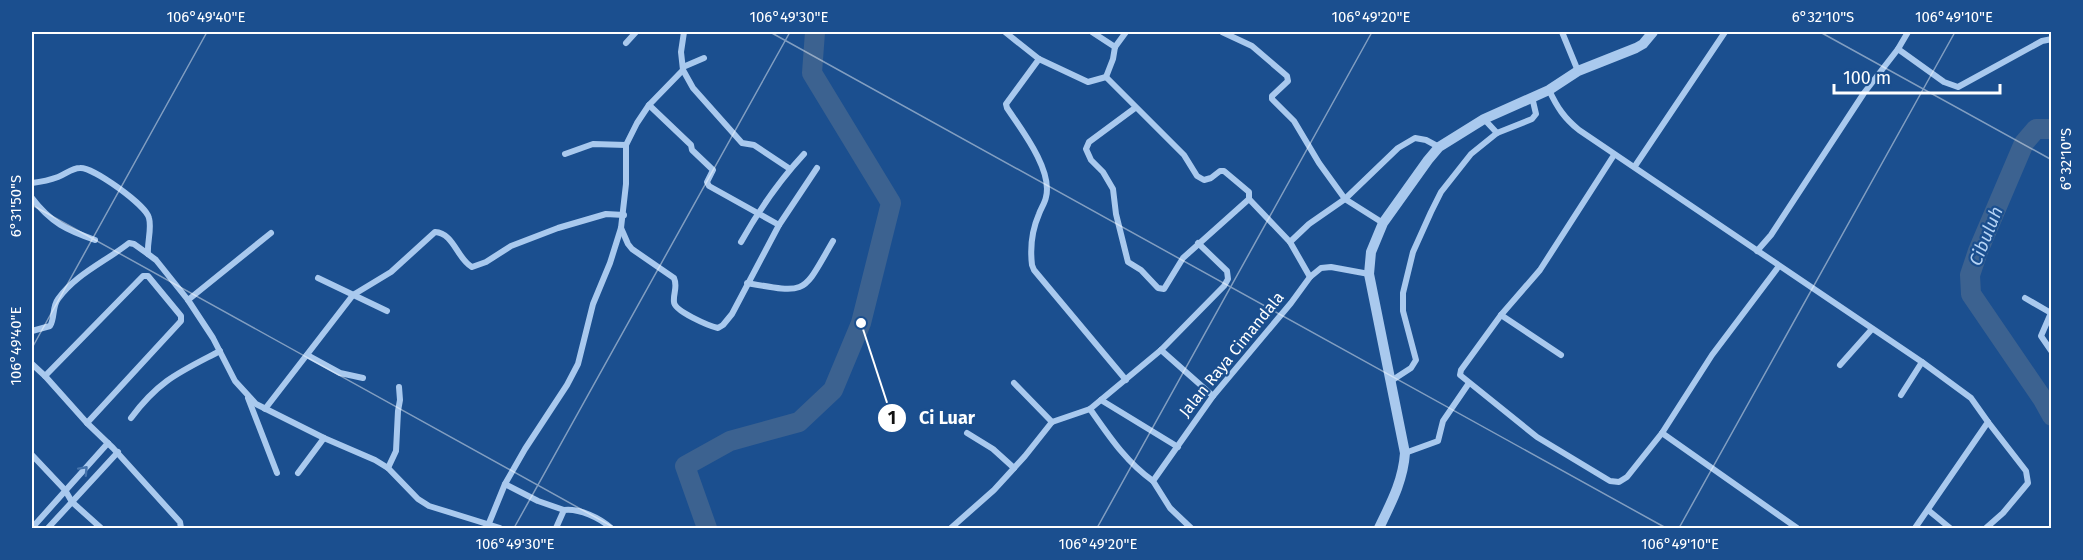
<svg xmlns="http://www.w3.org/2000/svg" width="2083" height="560" viewBox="0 0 2083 560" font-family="'Fira Sans',sans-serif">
	<rect width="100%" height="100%" fill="#1b4f8f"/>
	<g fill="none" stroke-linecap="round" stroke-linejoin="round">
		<g stroke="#3c6290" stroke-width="20">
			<path d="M2052 129H2036L2024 143 1978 251 1970 275 1971 294 2042 398 2052 416"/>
			<path d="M707 528 685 466 730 441 799 422 833 390 861 323 891 203 812 73 815 32"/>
		</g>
		<g stroke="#a9c9ee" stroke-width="6">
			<path d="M1005 32 1039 59 1088 82 1106 77"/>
			<path d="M1092 32 1115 47"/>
			<path d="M1222 32 1252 46 1287 76 1288 81 1272 96V99L1294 121 1319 163 1345 199 1383 223"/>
			<path d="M1562 32 1578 71"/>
			<path d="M626 43 636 32"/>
			<path d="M1115 47 1126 32"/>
			<path d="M1898 49 1944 82 1958 87 2042 41 2052 39"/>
			<path d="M1039 59 1006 104 1007 108C1021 129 1053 170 1046 197 1045 203 1041 208 1039 214 1032 230 1030 248 1032 265L1034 270 1126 380"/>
			<path d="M683 67 704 58"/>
			<path d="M683 70 693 88 742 143 754 145 790 169"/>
			<path d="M1106 77 1184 155 1197 176 1204 180 1211 178 1220 171H1224L1249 192V199L1290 242 1310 277"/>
			<path d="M1106 77 1113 59 1115 47"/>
			<path d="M1549 90C1557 107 1564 118 1579 130L1922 362 1971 398 1988 422 1915 528"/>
			<path d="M649 105 691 145 692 150 713 170 707 182 709 186 779 225"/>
			<path d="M1135 108 1089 142 1086 149 1091 160 1103 172 1113 189 1116 214 1128 262 1141 270 1158 288 1164 289 1183 258 1249 199"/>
			<path d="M1484 119 1497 133"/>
			<path d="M565 154 593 144 626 145"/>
			<path d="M1614 155 1540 270 1501 315 1461 370 1460 375 1537 437 1610 481 1619 482 1627 477 1662 433 1712 355 1779 266"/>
			<path d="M1635 166 1725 32"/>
			<path d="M32 183C40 182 50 180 58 177 66 174 72 168 80 168 93 167 146 205 149 218 152 229 147 242 148 254L156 260 188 300 213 338 235 381 256 404 324 438 375 460 388 468 418 499 429 506 500 528"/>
			<path d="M32 198C51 223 67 230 95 240"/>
			<path d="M621 228 628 244 632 249 674 278C678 287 673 293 674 302 674 311 709 326 718 328L723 325 732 314 779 225 817 168"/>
			<path d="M741 242C759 210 779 181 804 154"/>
			<path d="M1290 242 1309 224 1345 199 1398 148 1415 138 1426 140 1439 147"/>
			<path d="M1757 251 1771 235 1864 93 1898 49 1908 32"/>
			<path d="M318 278 387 311"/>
			<path d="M747 283C809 294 802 294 833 241"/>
			<path d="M2025 298 2051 313 2041 336 2052 352"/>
			<path d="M188 300 271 233"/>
			<path d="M1501 315 1561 355"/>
			<path d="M32 331 50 326C55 318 52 307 58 299 76 274 105 262 129 243L134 244 148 254"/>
			<path d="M1161 350 1213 396"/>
			<path d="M307 355 340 373 363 378"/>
			<path d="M32 364 45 376 87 423"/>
			<path d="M1840 365 1872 329"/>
			<path d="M45 376 143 276H148L181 316V321L87 423 113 448 180 522 181 528"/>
			<path d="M1391 381 1411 368 1416 360 1403 311V293L1413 252 1431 212 1441 192 1471 154 1497 133 1532 119 1536 114 1532 97"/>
			<path d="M1014 383 1052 422"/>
			<path d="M1901 395 1922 362"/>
			<path d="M248 398 277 473"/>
			<path d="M1101 400 1178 447"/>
			<path d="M265 409 353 295 391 272 435 232C454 233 457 259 472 267L486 262 511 246 558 228 606 214 624 215"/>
			<path d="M1090 409C1109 436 1126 462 1153 481"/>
			<path d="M131 418C159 380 180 372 220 351"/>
			<path d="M967 433 993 449 1014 468"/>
			<path d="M1662 433 1797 528"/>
			<path d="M1405 453 1438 441 1443 421 1469 383"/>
			<path d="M32 455 65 490 72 502 101 528"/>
			<path d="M388 468 396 451 398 411 400 400 399 387"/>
			<path d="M298 473 324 438"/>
			<path d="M505 484 538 501 564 510"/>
			<path d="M1928 510 1950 528"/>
			<path d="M32 528 108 443"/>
			<path d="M48 528 118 452"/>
			<path d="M487 528 505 484 525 449 567 385 578 364 593 304 610 263 621 228 626 184V145L637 123 649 105 683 70 681 52 684 32"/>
			<path d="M556 528 564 510C579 508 600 518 611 528"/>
			<path d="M951 528 994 490 1025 456 1052 422 1090 409 1161 350 1224 286 1228 279 1227 271 1198 243"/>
			<path d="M1191 528 1170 508 1153 481 1213 396 1291 303 1310 277 1321 268 1331 267 1369 274"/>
			<path d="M1986 528 2003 513 2028 483 2026 471 1988 422"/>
		</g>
		<path stroke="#a9c9ee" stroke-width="10" d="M1379 528C1391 503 1403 481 1405 453L1369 274 1371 252 1383 223 1428 160 1439 147 1484 119 1549 90 1578 71 1636 48 1643 44 1653 32"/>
	</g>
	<defs><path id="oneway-chevron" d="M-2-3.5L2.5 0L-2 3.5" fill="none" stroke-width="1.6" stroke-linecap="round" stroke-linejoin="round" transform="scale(1.5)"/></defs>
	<use stroke="#4674ac" href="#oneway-chevron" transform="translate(84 470) rotate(-47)"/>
	<path fill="none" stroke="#fff" stroke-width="1.5" stroke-opacity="0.45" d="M770 32 1666 528M1820 32 2052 160M32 205 615 528M32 348 207 32M514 528 790 32M1097 528 1372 32M1679 528 1955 32"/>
	<g text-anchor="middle" stroke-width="4.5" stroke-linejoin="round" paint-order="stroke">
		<g font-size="16" fill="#fff" stroke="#1b4f8f">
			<text transform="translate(1231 354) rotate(-51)" y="6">Jalan Raya Cimandala</text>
		</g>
		<g font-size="18" font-style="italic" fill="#b5d3f5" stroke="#1b4f8f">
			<text transform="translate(1986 236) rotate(-68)" y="6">Cibuluh</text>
		</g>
	</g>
	<path fill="none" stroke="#fff" stroke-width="2" d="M861 323L892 418"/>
	<g fill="#fff" stroke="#1b4f8f" stroke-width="2">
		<circle cx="861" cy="323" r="6"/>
		<circle cx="892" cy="418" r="15"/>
	</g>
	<g font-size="18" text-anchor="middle" font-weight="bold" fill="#111">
		<text x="892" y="424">1</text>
	</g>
	<g font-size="18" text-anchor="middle" font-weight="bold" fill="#fff" stroke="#1b4f8f" stroke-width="4.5" stroke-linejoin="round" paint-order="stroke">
		<text x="947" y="424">Ci Luar</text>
	</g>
	<rect width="2083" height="560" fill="none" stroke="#1b4f8f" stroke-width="66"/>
	<path d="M1834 84v9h166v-9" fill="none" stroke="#ffffff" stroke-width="3"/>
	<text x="1843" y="84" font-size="18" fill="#ffffff" stroke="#1b4f8f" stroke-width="4.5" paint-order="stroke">100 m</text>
	<rect x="33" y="33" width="2017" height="494" fill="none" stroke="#fff" stroke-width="2"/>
	<g font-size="15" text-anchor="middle" fill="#fff">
		<text x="206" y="22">106°49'40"E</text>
		<text x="789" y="22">106°49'30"E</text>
		<text x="1371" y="22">106°49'20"E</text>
		<text x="1823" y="22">6°32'10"S</text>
		<text x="1954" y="22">106°49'10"E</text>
		<text transform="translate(2066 159) rotate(-90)" y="5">6°32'10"S</text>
		<text transform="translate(16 206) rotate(-90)" y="5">6°31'50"S</text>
		<text transform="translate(16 346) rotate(-90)" y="5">106°49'40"E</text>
		<text x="515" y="549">106°49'30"E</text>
		<text x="1098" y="549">106°49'20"E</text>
		<text x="1680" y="549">106°49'10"E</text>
	</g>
</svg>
